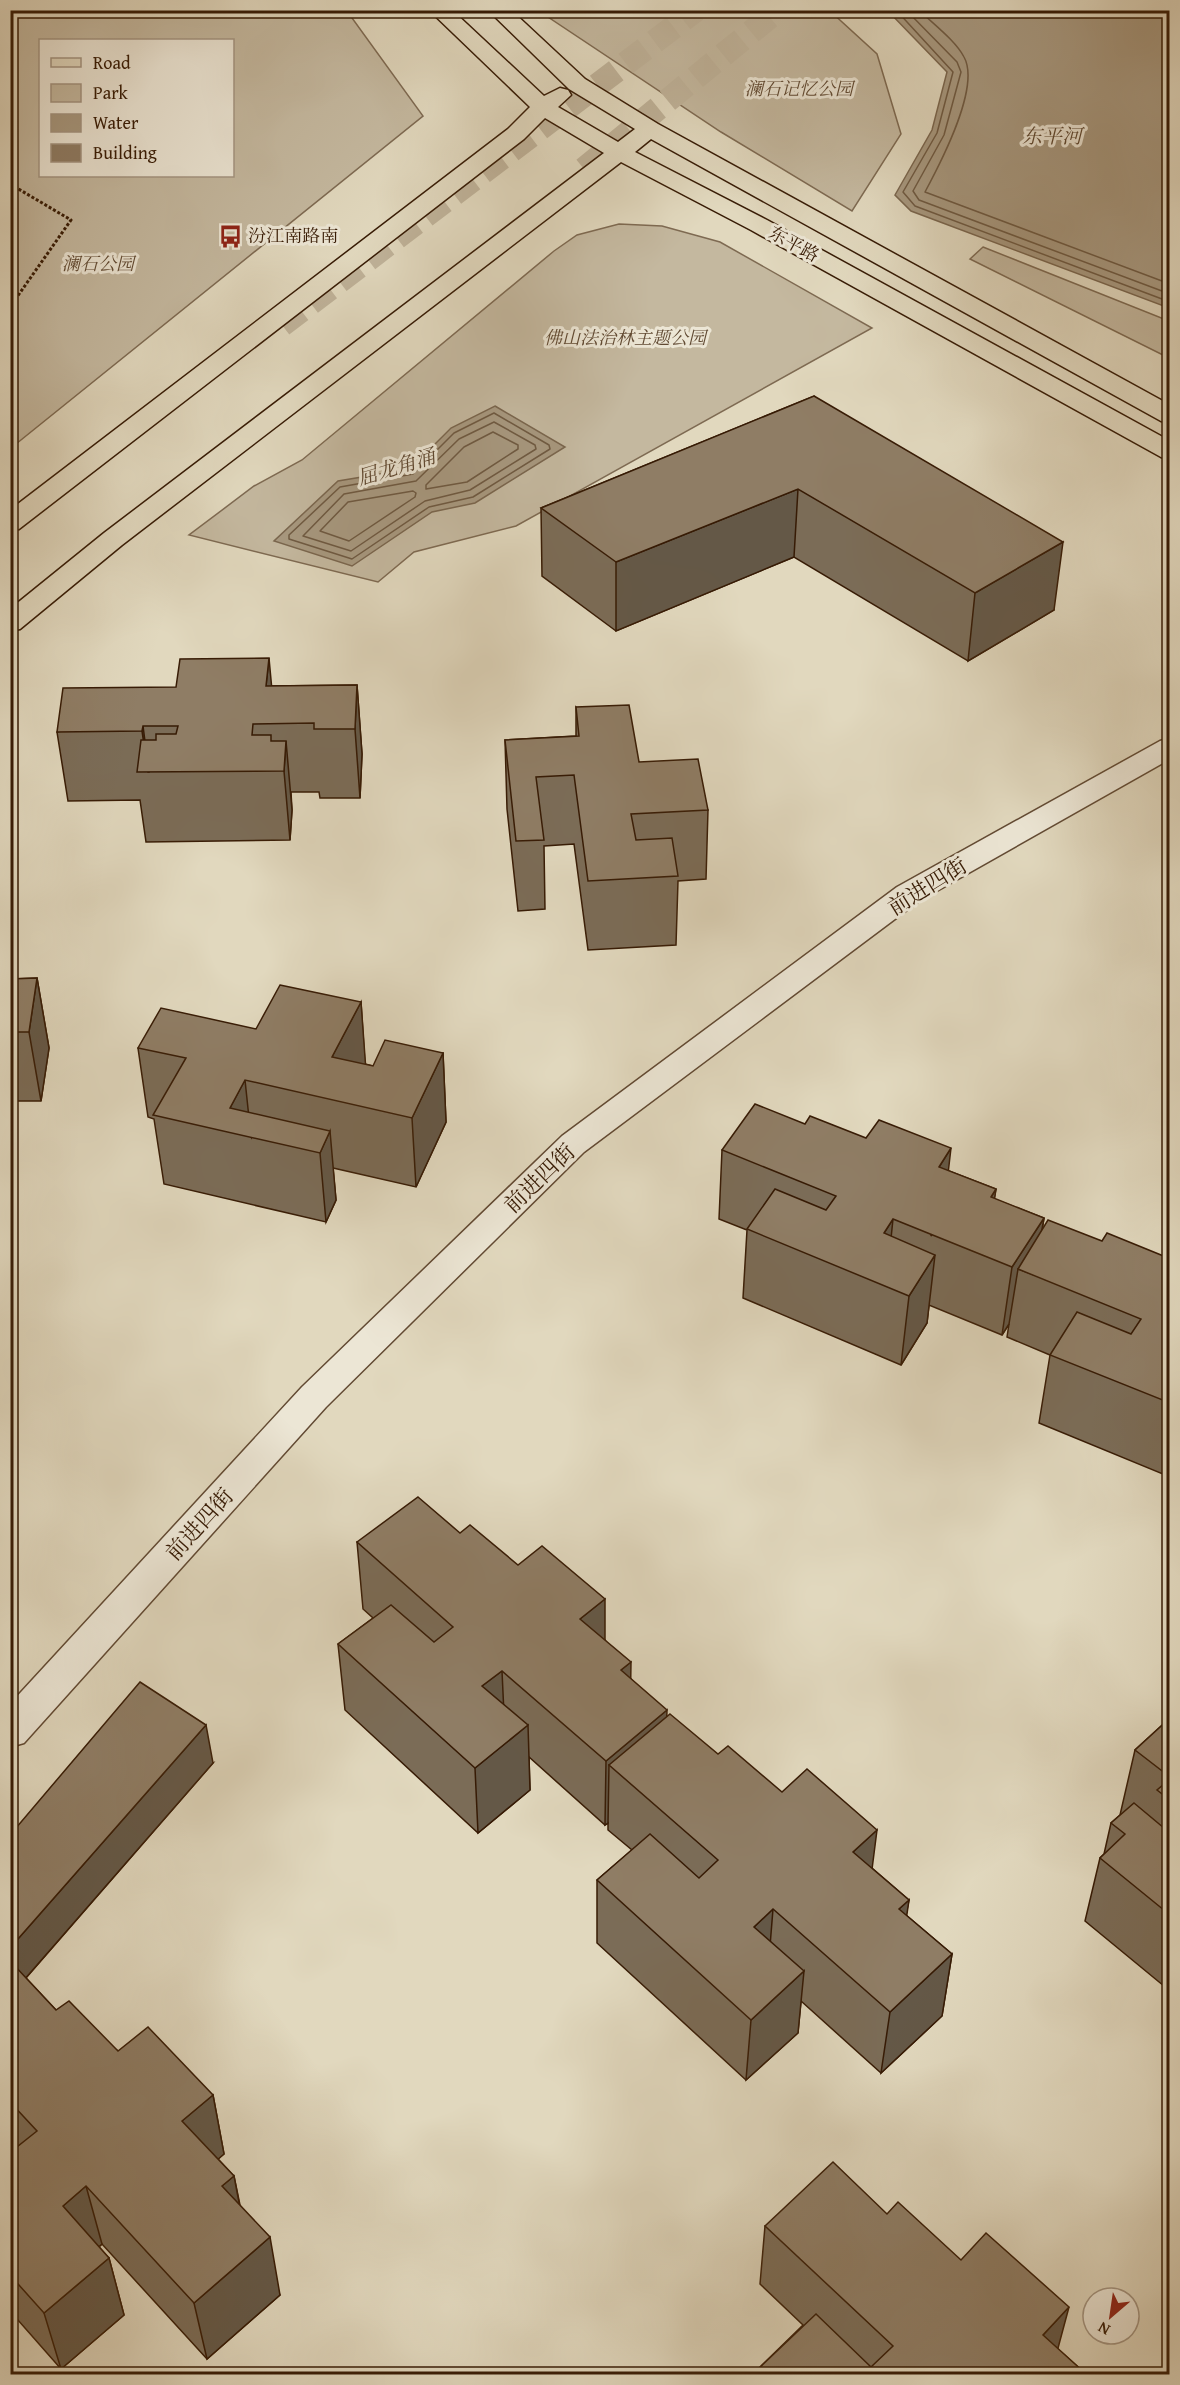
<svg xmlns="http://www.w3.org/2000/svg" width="1180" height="2385" viewBox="0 0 1180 2385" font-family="'Gentium Book Plus','Noto Serif SC',serif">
	<rect width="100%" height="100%" fill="#e1d8be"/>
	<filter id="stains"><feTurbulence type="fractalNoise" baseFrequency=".00333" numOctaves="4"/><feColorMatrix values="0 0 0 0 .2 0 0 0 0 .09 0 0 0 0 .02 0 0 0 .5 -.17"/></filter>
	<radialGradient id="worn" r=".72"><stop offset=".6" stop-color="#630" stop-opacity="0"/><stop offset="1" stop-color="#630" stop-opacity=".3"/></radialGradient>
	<g fill="#c4b89f" stroke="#7e6a52" stroke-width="1.5" fill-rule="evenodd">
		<path d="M11 10 347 11 423 116 11 448ZM40 40H232V176H40Z"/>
		<path d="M539 11H830L877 54 901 134 852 211 721 132Z"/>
		<path d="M619 224 662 226 720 242 872 328 516 526 414 552 378 582 189 535 254 486 302 460 554 251 577 235Z"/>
		<path d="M983 247 1169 321V358L970 259Z"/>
	</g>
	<g fill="#a7987f" stroke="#7a664e" stroke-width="1.5">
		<path d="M888 11H1169V308L911 211 895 195 932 130 947 72Z"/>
		<path d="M495 406 565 447 475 503 432 512 352 566 274 541 338 481 410 469 451 428Z"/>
	</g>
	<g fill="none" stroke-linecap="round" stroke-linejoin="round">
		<g stroke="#6f5a42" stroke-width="1.5">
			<path d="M896 10 953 72 937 133 903 192 915 206 1170 302"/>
			<path d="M906 10 957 62 961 72 944 135 913 191 919 200 1170 294"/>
			<path d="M919 10C933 24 955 40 964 57 981 87 940 164 925 192L1170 284"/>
			<path d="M494 413 549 445 550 449 473 497 429 507 352 559 289 539V535L340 487 413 474 454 433Z"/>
			<path d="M494 422 535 445 536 449 470 490 425 501 351 551 303 536 344 494 416 481 459 439Z"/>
			<path d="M493 432 518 445V449L467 482 426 489V485L464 447Z"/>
			<path d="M413 491 416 493 415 497 349 541 320 531 348 502Z"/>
		</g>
		<g stroke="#bfb299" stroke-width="24" stroke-dasharray="24 12" stroke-linecap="butt">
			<path d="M584 169 778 10"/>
			<path d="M282 325 696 10"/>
		</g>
		<defs>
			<path id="minor" d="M1170 738V759L919 901 584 1152 326 1407 24 1743 10 1747V1704L302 1387 562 1136 897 887 1160 741Z"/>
			<path id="major" d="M429 10H452L544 96 560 88 568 90 571 95 558 107 618 142 635 129 569 89 488 10H511L585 79 658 124 1170 405V423L1161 421 651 139 635 152 767 220 1170 441V460L1161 457 751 230 621 162 122 545 20 629 10 631V609L104 533 604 153 545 118 524 139 19 529 10 531V510L508 129 530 107Z"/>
		</defs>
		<use href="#minor" stroke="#624a33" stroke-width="3"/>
		<use href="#major" stroke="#371b05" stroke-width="3"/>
		<path stroke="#371b05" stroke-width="3" stroke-dasharray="3 2" stroke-linecap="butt" d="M10 184 71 220 10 307"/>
		<use href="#minor" fill="#ece6d5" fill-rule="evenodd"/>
		<use href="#major" fill="#e1d8be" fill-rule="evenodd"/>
	</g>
	<g fill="#7b6c57" stroke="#371b05" stroke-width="1.5">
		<path d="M814 396 1054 610 968 661 794 557 616 631 542 576 541 508Z"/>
		<path d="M357 685 362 754 360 798H320L319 792H291L292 810 290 840 146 842 140 800 68 801 57 732 271 686Z"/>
		<path d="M576 707 639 762 708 810 706 879 678 881 676 945 588 950 574 844 544 846 545 909 518 911 507 809 505 740 576 736Z"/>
		<path d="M37 978 49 1048 41 1101H10V979Z"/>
		<path d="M361 1002 365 1064 373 1066 443 1053 446 1122 416 1187 333 1168 336 1200 326 1222 164 1184 154 1119 148 1117 138 1048 256 1029Z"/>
		<path d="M805 1124 949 1171 996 1189 994 1199 1044 1218 1042 1231 1102 1241 1166 1257 1170 1251V1477L1039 1423 1050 1355 1007 1337 1009 1324 1002 1335 929 1305 927 1323 901 1365 743 1298 747 1230 719 1219 722 1150Z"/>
		<path d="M460 1533 605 1640 631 1679 667 1717 872 1868 909 1900 906 1915 952 1954 942 2016 881 2073 801 2001 798 2033 746 2080 597 1943V1880L632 1850 608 1830V1823L605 1825 529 1757 530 1790 478 1833 345 1710 338 1644 373 1618 363 1609 357 1542Z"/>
		<path d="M1170 1718V1991L1085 1921 1100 1858 1104 1854 1111 1823 1120 1815 1135 1750Z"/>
		<path d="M213 1763 26 1978 56 2010 118 2051 213 2095 224 2154 218 2159 234 2176 240 2205 280 2295 207 2359 102 2244 99 2247 109 2258 124 2315 61 2369 10 2311V2148L13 2150 16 2148 10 2142V1835Z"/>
		<path d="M887 2214 1058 2349 1086 2374H757V2370L803 2325 760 2284 765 2226Z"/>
	</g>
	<g fill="#645847" stroke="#371b05" stroke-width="1.5">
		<path d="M798 489 794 557 616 631V562Z"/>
		<path d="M1063 542 1054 610 968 661 975 593Z"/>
		<path d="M269 658 275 723 266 686Z"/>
		<path d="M357 685 362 754 360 798 355 729Z"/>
		<path d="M143 726 149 772H148L142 731Z"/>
		<path d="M286 741 292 810 290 840 284 771Z"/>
		<path d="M37 978 49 1048 41 1101 29 1032Z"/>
		<path d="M361 1002 366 1071 332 1057Z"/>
		<path d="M443 1053 446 1122 416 1187 412 1118Z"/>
		<path d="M245 1080 251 1137 230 1108Z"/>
		<path d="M330 1131 336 1200 326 1222 320 1153Z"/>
		<path d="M951 1148 943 1217 931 1236 939 1167Z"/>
		<path d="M996 1189 986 1256 991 1197Z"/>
		<path d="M1044 1218 1034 1275 1018 1269 1009 1324 1002 1335 1012 1267Z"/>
		<path d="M893 1219 886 1287 884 1233Z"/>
		<path d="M935 1255 927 1323 901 1365 909 1296Z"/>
		<path d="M605 1599V1665L580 1619Z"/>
		<path d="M631 1662 630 1727 621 1670Z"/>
		<path d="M502 1671 505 1736 482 1686Z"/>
		<path d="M667 1710 665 1775 609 1765 608 1823 605 1825 606 1761Z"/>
		<path d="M206 1725 213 1763 10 1996V1948Z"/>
		<path d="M528 1725 530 1790 478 1833 475 1768Z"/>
		<path d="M877 1830 869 1893 853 1852Z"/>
		<path d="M909 1900 900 1962 899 1909Z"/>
		<path d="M773 1909 768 1971 754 1927Z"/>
		<path d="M952 1954 942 2016 881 2073 890 2012Z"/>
		<path d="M804 1971 798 2033 746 2080 751 2020Z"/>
		<path d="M213 2095 224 2154 194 2180 182 2121Z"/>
		<path d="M234 2176 245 2234 222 2186Z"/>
		<path d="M86 2186 102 2244 79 2264 63 2206Z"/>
		<path d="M270 2237 280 2295 207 2359 194 2303Z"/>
		<path d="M109 2258 124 2315 61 2369 44 2313Z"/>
		<path d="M1069 2307 1054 2363 1043 2335Z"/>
	</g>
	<g fill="#8f7d65" stroke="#371b05" stroke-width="1.5">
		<path d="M814 396 1063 542 975 593 798 489 616 562 541 508Z"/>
		<path d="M269 658 266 686 357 685 355 729H314V723L253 724 252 735H271V741H286L284 771 137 772 141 740H156V734H176L178 726H143L142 731 57 732 63 688 176 687 180 659Z"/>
		<path d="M629 705 639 762 698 759 708 810 631 814 636 840 672 838 678 876 588 881 574 775 536 777 544 840 516 841 505 740 579 736 576 707Z"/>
		<path d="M37 978 29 1032H10V979Z"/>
		<path d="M280 985 361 1002 332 1057 373 1066 385 1040 443 1053 412 1118 245 1080 230 1108 330 1131 320 1153 153 1115 186 1058 138 1048 161 1008 256 1029Z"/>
		<path d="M755 1104 805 1124 810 1116 866 1138 879 1120 951 1148 939 1167 996 1189 991 1197 1044 1218 1012 1267 893 1219 884 1233 935 1255 909 1296 747 1229 775 1189 826 1210 836 1196 722 1150Z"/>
		<path d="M1048 1220 1102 1241 1107 1233 1166 1257 1170 1251V1403L1050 1355 1077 1312 1131 1334 1141 1319 1018 1269Z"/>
		<path d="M418 1497 460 1533 470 1525 518 1565 542 1546 605 1599 580 1619 631 1662 621 1670 667 1710 606 1761 502 1671 482 1686 528 1725 475 1768 338 1644 391 1605 434 1642 453 1627 357 1542Z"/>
		<path d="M140 1682 206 1725 10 1948V1835Z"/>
		<path d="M670 1714 718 1754 728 1746 782 1792 807 1769 877 1830 853 1852 909 1900 899 1909 952 1954 890 2012 773 1909 754 1927 804 1971 751 2020 597 1880 650 1834 699 1878 718 1860 609 1765Z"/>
		<path d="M1170 1718V1777L1135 1750Z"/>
		<path d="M1170 1779V1800L1157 1790Z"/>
		<path d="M1134 1803 1164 1828 1170 1822V1915L1100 1858 1125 1834 1111 1823Z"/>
		<path d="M13 1964 56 2010 69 2001 118 2051 148 2027 213 2095 182 2121 234 2176 222 2186 270 2237 194 2303 86 2186 63 2206 109 2258 44 2313 10 2275V2148L13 2150 37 2131 10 2102V1966Z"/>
		<path d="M833 2162 887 2214 898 2202 961 2260 986 2233 1069 2307 1043 2335 1086 2374H762L757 2370 816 2314 871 2367 893 2346 765 2226Z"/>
	</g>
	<defs>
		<symbol id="bus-bare" viewBox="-9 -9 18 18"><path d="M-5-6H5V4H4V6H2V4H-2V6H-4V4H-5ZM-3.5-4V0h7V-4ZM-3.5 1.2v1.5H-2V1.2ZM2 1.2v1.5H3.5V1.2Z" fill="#8f2418" stroke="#ece6d5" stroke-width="2.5" paint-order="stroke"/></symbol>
	</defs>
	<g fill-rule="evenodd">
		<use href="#bus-bare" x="214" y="220" width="33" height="33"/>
	</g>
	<g text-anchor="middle" stroke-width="6" stroke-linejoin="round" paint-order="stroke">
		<g font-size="18" font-style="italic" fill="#614a33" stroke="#ece6d5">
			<text x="799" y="95">澜石记忆公园</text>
			<text x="98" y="270">澜石公园</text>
			<text x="625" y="344">佛山法治林主题公园</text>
		</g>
		<g font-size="18" fill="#371b05" stroke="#ece6d5" text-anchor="start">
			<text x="248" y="242">汾江南路南</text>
		</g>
		<g font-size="18" fill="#371b05" stroke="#ece6d5">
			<text transform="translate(794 244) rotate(29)" y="6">东平路</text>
		</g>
		<g font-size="20" font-style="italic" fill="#5e4730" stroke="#ece6d5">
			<text x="1052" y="143">东平河</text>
			<text transform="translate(396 467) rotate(-17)" y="7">屈龙角涌</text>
		</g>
		<g font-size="22" fill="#371b05" stroke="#ece6d5">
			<text transform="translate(927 886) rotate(-32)" y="8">前进四街</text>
			<text transform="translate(539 1178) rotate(-44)" y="8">前进四街</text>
			<text transform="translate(199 1524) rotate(-48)" y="8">前进四街</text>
		</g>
	</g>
	<rect width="1180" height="2385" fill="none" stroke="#e1d8be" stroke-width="36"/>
	<rect x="12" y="12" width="1156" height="2361" fill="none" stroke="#371b05" stroke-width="3"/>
	<rect x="18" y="18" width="1144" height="2349" fill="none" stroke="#371b05" stroke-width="1.5"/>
	<rect x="39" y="39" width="195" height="138" fill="#ece6d5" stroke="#a49582" stroke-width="1.5"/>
	<rect x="51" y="58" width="30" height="9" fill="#e1d8be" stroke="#a49582" stroke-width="1.5"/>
	<text x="93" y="69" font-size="18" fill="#371b05">Road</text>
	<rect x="51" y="84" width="30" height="18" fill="#c4b89f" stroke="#a49582" stroke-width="1.5"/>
	<text x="93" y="99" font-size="18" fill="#371b05">Park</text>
	<rect x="51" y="114" width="30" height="18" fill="#a7987f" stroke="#a49582" stroke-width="1.5"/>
	<text x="93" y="129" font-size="18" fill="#371b05">Water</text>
	<rect x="51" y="144" width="30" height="18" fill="#8f7d65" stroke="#a49582" stroke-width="1.5"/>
	<text x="93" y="159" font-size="18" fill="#371b05">Building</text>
	<g transform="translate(1111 2316) rotate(209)"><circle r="28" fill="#ece6d5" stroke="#a49582" stroke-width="1.5"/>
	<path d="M0-4.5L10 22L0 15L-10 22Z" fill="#8f2418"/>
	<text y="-9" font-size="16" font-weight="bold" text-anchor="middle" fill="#371b05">N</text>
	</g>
	<rect width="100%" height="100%" filter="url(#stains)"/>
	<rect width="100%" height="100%" fill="url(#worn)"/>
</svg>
